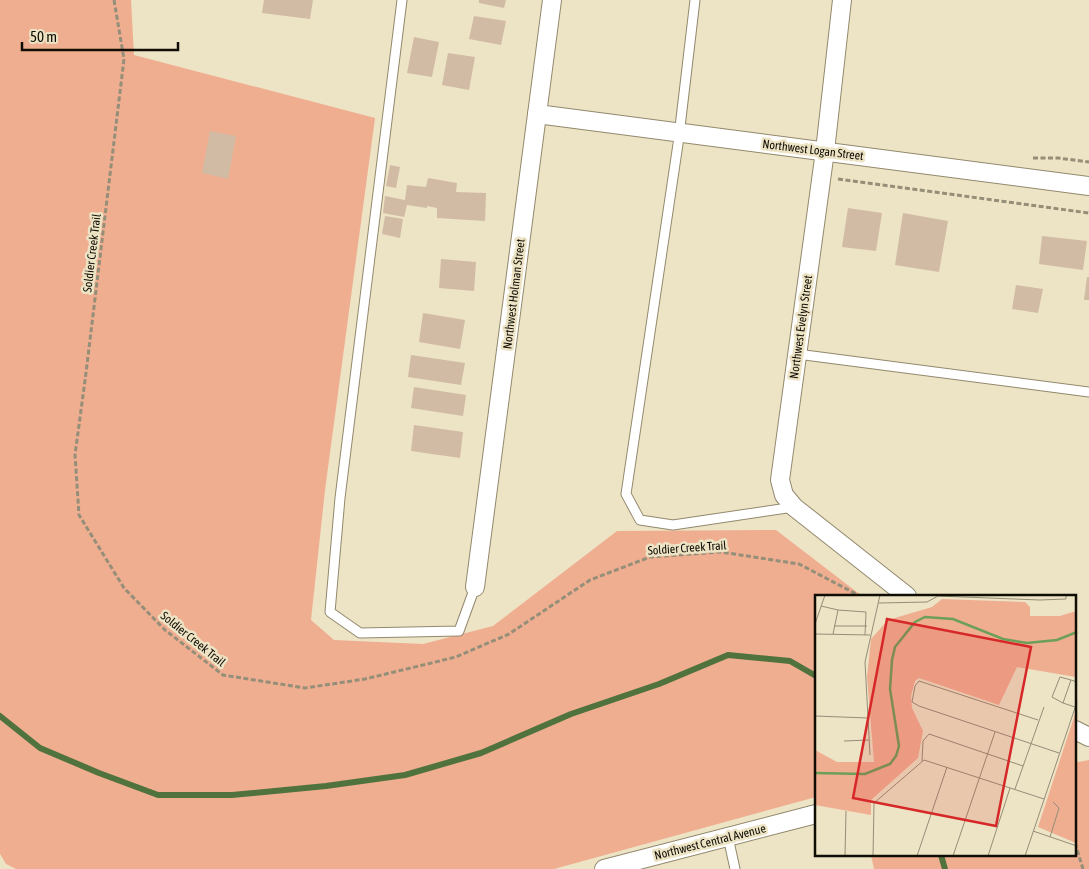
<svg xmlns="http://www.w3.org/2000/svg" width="1089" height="869" viewBox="0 0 1089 869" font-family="'Asap Condensed',sans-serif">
	<rect width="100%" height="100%" fill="#ede3c5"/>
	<g fill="#f0ae91">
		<path d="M0 0H131L134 55 375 118 325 490 311 620 334 640 423 644 493 626 617 531 776 530 862 596H816V797L554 869H16L6 864 0 854Z"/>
		<path d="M1075 760 1078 762 1089 760V869H874L871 855H1075Z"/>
	</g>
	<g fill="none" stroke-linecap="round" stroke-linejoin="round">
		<g stroke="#50733e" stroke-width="6">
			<path d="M0 716 40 748 99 773 158 795H232L326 786 405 775 481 753 571 714 659 684 728 655 790 661 816 676"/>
			<path d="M941 855 945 869"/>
		</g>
	</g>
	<g fill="#d2bba4">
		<path d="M264 0H313L310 19 262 13Z"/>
		<path d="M479 0H506L504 8 479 3Z"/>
		<path d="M474 16 506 21 501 45 469 39Z"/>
		<path d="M414 37 439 42 432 77 407 73Z"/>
		<path d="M448 53 475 57 469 90 442 85Z"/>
		<path d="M210 131 236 136 228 179 202 173Z"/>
		<path d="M390 165 400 167 396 188 386 186Z"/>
		<path d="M428 178 457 183 456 192 486 193 485 221 437 218V208L427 206V208L407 205 404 217 383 213 385 196 405 200 407 185 426 187Z"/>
		<path d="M848 208 882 213 876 251 842 247Z"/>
		<path d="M903 213 948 221 939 272 895 265Z"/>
		<path d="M385 216 403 219 400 238 382 234Z"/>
		<path d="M1042 236 1087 241 1083 270 1039 264Z"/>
		<path d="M441 259 476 262 474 291 439 288Z"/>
		<path d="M1087 277H1089V300H1084Z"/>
		<path d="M1016 285 1043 289 1038 313 1012 309Z"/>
		<path d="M423 313 465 320 460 349 419 342Z"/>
		<path d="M411 355 465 363 461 385 408 377Z"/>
		<path d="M414 387 466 395 463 416 411 408Z"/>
		<path d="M414 425 463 432 460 458 411 451Z"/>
	</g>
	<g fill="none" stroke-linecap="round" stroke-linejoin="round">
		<defs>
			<g id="service">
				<path d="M402 0 340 498 330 612 360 633 459 631 475 587"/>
				<path d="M695 0 678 144 626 494 640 520 673 525 794 507"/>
				<path d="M797 354 1089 392"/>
				<path d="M728 837 735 869"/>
			</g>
			<g id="minor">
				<path d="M842 0 825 151 780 480 784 495 794 507 907 596"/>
				<path d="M537 114 1089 186"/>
				<path d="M475 587 552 0"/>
				<path d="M1075 730 1089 737"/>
				<path d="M604 869 816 814"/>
			</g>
		</defs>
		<use href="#service" stroke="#92886d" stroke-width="11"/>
		<use href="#minor" stroke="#92886d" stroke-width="20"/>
		<g stroke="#958e78" stroke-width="3" stroke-dasharray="5 2.5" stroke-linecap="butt">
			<path d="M114 0 124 59 86 373 75 455 79 515 124 588 165 630 223 675 305 688 365 679 456 657 509 634 590 580 650 557 721 552 799 564 860 596"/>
			<path d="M1033 158H1058L1089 162"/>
			<path d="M838 179 1089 213"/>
			<path d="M1075 843 1083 869"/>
		</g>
		<use href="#service" stroke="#fff" stroke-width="9"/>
		<use href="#minor" stroke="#fff" stroke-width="18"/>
	</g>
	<g text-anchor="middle" stroke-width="5" stroke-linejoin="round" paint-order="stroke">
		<g font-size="12" fill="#100d04" stroke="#ede3c5">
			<text transform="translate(813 150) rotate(7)" y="4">Northwest Logan Street</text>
			<text transform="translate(92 253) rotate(-83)" y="4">Soldier Creek Trail</text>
			<text transform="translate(514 294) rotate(-83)" y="4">Northwest Holman Street</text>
			<text transform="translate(801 327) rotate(-82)" y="4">Northwest Evelyn Street</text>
			<text transform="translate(687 548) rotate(-4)" y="4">Soldier Creek Trail</text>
			<text transform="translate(193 639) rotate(39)" y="4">Soldier Creek Trail</text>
			<text transform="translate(710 842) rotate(-14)" y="4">Northwest Central Avenue</text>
		</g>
	</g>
	<g transform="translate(815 595)">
		<rect width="261" height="261" fill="#ede3c5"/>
		<path d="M127 4 210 7 215 12V21H245L261 16V82L202 72 184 110 104 83 100 86 96 101 97 113 108 136 103 163 56 205V220L0 210V155L22 167H59L52 82 56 44 73 25 117 12ZM261 116V248L223 232Z" fill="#f0ae91"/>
		<path fill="none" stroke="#6c9f57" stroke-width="2.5" d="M0 178 50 179 75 169 81 161 84 151 75 94 77 65 80 52 100 27 110 22 138 24 188 44 212 48 242 45 262 37"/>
		<path fill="none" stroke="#958d78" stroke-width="1" d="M123 1 225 5 251 4V0M64 8 112 7 123 1M6 11 23 15 18 39M23 15 51 17 50 40M0 29 10 0M19 31H52M0 39 55 40M248 108 237 102 245 82 256 85M260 112 248 108 256 85 262 87M0 121 53 123M223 125 104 86 100 91 97 107 104 111 244 158M29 146 54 145M55 160 50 67 65 0M107 166 108 146 114 139 208 171M200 194 229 112M218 236 262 251M235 242 244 213 238 207M30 261 31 216M58 261 59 208 109 165 229 204M102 261 132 172M138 261 180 137M173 261 195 193M210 261 262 107"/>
		<path fill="#d62828" fill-opacity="0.15" stroke="#d62828" stroke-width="2.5" d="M72 24 216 52 181 231 38 203Z"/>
		<rect width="261" height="261" fill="none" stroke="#100d04" stroke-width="2.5"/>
	</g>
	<path d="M22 42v8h156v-8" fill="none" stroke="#100d04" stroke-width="2.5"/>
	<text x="30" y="42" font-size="15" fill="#100d04" stroke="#ede3c5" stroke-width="4" paint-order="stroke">50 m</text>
</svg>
